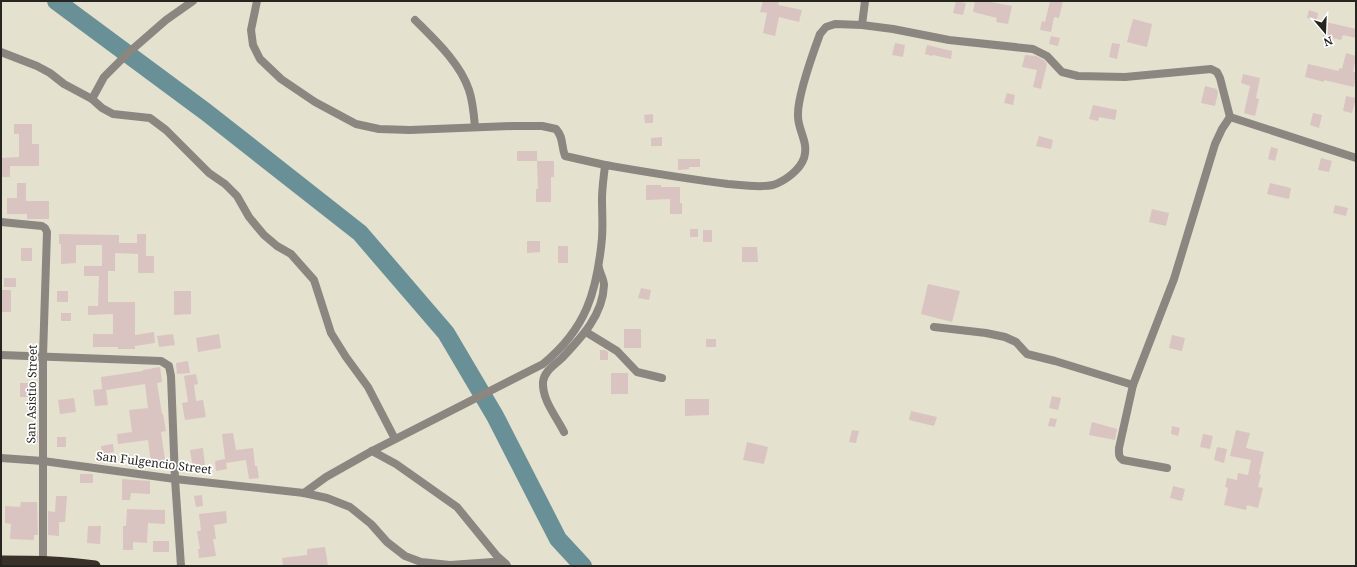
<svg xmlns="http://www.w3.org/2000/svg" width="1357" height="567" viewBox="0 0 1357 567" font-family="'Noto Serif',serif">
	<rect width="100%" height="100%" fill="#e4e1cf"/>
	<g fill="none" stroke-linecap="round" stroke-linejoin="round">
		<path stroke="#6a9097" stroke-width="18" d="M56 1 206 112 360 233 446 333 495 416 558 539 583 566"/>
	</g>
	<g fill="#d9c4c1">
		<path d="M763 1H775L779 2 778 5 802 10 799 22 779 17 775 36 763 33 767 13 760 12Z"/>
		<path d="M956 1 966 3 963 15 953 13Z"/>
		<path d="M975 1H985L1012 6 1008 24 996 22 997 18 973 12Z"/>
		<path d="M1050 1H1063L1059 18 1054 17 1051 32 1040 30 1042 21 1045 22Z"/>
		<path d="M1309 10 1318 13 1317 20 1307 18Z"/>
		<path d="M1133 19 1152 24 1147 47 1127 42Z"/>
		<path d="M1326 22 1356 29V38L1343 35 1341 40 1323 36Z"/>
		<path d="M1051 36 1060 38 1058 46 1049 44Z"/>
		<path d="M895 43 905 45 903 57 892 55Z"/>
		<path d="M1112 43 1120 44 1117 59 1109 57Z"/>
		<path d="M927 45 952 51 951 59 933 55 932 56 925 54Z"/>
		<path d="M1346 53 1356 56 1353 72H1356L1354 87 1324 80V82L1305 77 1308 64 1339 71V68L1342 69Z"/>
		<path d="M1025 55 1036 56 1044 60 1047 64 1041 89 1033 87 1037 70 1022 67Z"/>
		<path d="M1243 74 1260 78 1256 98 1259 99 1255 116 1244 113 1250 86 1241 83Z"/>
		<path d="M1205 86 1217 89 1218 93 1215 106 1201 103Z"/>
		<path d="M1007 93 1015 95 1013 105 1004 103Z"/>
		<path d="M1346 96 1356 98 1352 113 1343 111Z"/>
		<path d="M1093 105 1117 110 1115 120 1099 117 1098 121 1089 119Z"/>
		<path d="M1313 113 1322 115 1319 128 1310 125Z"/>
		<path d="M653 114V123H645L644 115Z"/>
		<path d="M14 124H32V144H39V166H10V177H1V158L19 157V134H14Z"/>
		<path d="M1039 136 1053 140 1051 149 1036 146Z"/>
		<path d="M662 137V146H651V138Z"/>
		<path d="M1271 147 1278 149 1275 161 1268 159Z"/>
		<rect x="517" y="151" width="20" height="10"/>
		<path d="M1321 158 1332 161 1329 172 1318 170Z"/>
		<path d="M678 159H700V167H689V169L678 170Z"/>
		<path d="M537 161H554V177H551V202H536V189H538Z"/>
		<path d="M17 183H26V201H49V219H27V214H7V198H17Z"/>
		<path d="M1270 183 1291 188 1289 199 1267 194Z"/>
		<path d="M646 185H661V187H680V203H682V214H670V199L646 200Z"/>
		<path d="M1335 205 1348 208 1346 216 1333 213Z"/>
		<path d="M1152 209 1169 213 1166 226 1149 222Z"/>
		<rect x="690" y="229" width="8" height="8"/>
		<rect x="703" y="230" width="9" height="12"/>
		<path d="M59 234 119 235V243H137V234H146V256H154V273H138V254L115 253V271H108V302H135V335L154 332 155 343 135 346V349H118V347H93V334H113V314L88 315V306H98L99 276H84V266H102V245H76V263L61 264V244H59Z"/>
		<path d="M527 241H540V252L527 253Z"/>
		<rect x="558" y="246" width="10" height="17"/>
		<path d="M742 247H757L758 262H742Z"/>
		<rect x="21" y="248" width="11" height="13"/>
		<rect x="4" y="278" width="12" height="9"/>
		<path d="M928 284 960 291 952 322 921 314Z"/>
		<path d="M641 288 651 290 649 300 638 298Z"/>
		<rect x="1" y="290" width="10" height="22"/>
		<rect x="57" y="291" width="11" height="11"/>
		<path d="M174 291H191V314L174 315Z"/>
		<rect x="61" y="313" width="10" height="8"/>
		<rect x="624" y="329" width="17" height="19"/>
		<path d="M173 334 175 345 159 347 157 336Z"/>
		<path d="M219 334 221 348 198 352 196 338Z"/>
		<path d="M1172 335 1185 338 1182 351 1169 348Z"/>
		<rect x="706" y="339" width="10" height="8"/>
		<path d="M600 350H605L608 352V360H600Z"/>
		<path d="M188 361 190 373 177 374 176 363Z"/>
		<path d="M160 367 162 382 157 383 162 414H163L166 431 161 432 165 460 151 462 148 440 118 444 117 434 132 432 129 410 148 408 145 384 106 390 108 405 95 406 93 390 102 389 101 377 143 371V370Z"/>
		<rect x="611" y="373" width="17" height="21"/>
		<path d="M196 374 198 384 194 385 196 401 203 400 206 417 185 420 182 403 188 402 184 376Z"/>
		<rect x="20" y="383" width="15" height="14"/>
		<path d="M1052 396 1061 398 1058 410 1049 408Z"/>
		<path d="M74 398 76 412 60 414 58 400Z"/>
		<path d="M685 399H709V415L685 416Z"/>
		<path d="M911 411 937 417 934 426 909 420Z"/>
		<path d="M1050 418 1057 419 1055 427 1048 426Z"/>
		<path d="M1092 422 1117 429 1115 440 1089 435Z"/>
		<path d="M1172 426 1180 428 1178 436 1171 434Z"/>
		<path d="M29 430 38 431V442H29Z"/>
		<path d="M852 430 859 431 856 443 849 442Z"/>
		<path d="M1236 430 1250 433 1246 448 1264 452 1259 474 1261 475 1258 487 1263 488 1258 508 1247 505 1246 510 1224 505 1228 488 1225 487 1227 478 1237 480 1238 473 1248 475 1251 460 1230 456Z"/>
		<path d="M233 433 236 450 253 448 255 466H257L259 478 249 479 246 460 226 463 227 469 216 471 215 461 225 459 222 434Z"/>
		<path d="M1203 434 1213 436 1210 449 1200 447Z"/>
		<rect x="57" y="437" width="9" height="10"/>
		<path d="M747 442 768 447 764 464 743 460Z"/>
		<path d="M113 444 114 452 102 454 101 446Z"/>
		<path d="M1217 447 1227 449 1224 463 1214 460Z"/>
		<path d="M203 448 205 466 193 468 190 450Z"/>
		<rect x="80" y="474" width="13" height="9"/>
		<path d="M122 479 150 481V494L131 493 130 500H122Z"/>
		<path d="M1173 486 1185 489 1182 501 1170 498Z"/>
		<path d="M202 495 203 506 196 507 194 496Z"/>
		<path d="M56 496H67L65 522H59V536L48 535V511L55 512Z"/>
		<path d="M21 502H37L38 535H34V540L10 539 11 524 5 523V506L20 507Z"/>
		<path d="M127 509 165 510V524L148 523 147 543 133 542V550H123V526H126Z"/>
		<path d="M226 511 227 523 214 525 216 539H213L216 556 199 558 198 549H200L197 531H201L199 514Z"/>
		<path d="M88 526H101L100 544 87 543Z"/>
		<rect x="153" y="541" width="16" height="11"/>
		<path d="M325 547 328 566H283L282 558 307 555V549Z"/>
	</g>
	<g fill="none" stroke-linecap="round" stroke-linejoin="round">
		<g stroke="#8b8680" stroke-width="8">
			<path d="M257 1 251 30 253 45 260 59 281 79 315 102 356 124 379 129 410 130 513 126H542L556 129C564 138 561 146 565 156L605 165"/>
			<path d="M415 20C435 40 460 63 469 90 473 102 474 115 475 127"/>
			<path d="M862 25 865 1"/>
			<path d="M1 52 37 66 50 73 64 84 92 99 102 108 113 114 150 118 166 130 209 173 225 184 237 196 249 217 264 235 277 246 291 254 314 280 331 333 346 357 368 387 395 439"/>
			<path d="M92 99 104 77 127 54 166 20 193 1"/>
			<path d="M1 222 42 226 45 228 47 232 43 356V561"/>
			<path d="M934 327 986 333 1005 337 1016 342 1027 354 1055 361 1133 385"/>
			<path d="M586 332 617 351 637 372 662 378"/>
			<path d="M1 355 161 361 169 366 171 376 175 479 181 566"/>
			<path d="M564 432C556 416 542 400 543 382 544 371 555 365 562 358 581 338 603 315 604 285 604 280 600 273 599 268"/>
			<path d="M372 451 396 464 457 507 497 556 506 564"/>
			<path d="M1 458 43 461 175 479 304 493 327 498 350 507 371 524 387 542 405 556 421 562 450 565 493 562 507 566"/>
			<path d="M1167 468 1123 460C1118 457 1119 453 1119 448L1133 385 1174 279 1215 144 1222 129 1230 117"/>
			<path d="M304 493 326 477 372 451 543 364C586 329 597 292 602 238 603 225 602 212 602 199 602 187 604 176 605 165 646 172 686 179 728 184 741 185 760 188 773 185 785 181 800 170 804 158 809 142 798 131 798 116 797 97 813 53 820 34L826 27 835 24 862 25 893 29 949 40 1033 49 1047 56 1062 72 1078 76 1125 77 1211 69 1217 72 1220 78 1230 117 1356 158"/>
		</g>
		<path stroke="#3a3228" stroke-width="11" d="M1 561C32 561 64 561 95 566"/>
	</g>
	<g text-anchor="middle" stroke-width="3.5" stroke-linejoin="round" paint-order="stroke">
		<g font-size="12" fill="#27251f" stroke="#fff">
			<text transform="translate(32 394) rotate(-89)" y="4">San Asistio Street</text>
			<text transform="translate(154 463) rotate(7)" y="4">San Fulgencio Street</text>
		</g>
	</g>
	<rect width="1357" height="567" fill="none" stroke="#27251f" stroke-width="4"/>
	<g transform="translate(1325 32) rotate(161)" stroke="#ffffff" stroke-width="3" paint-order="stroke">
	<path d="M0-3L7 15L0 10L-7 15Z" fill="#27251f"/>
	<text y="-6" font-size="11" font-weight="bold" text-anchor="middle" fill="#27251f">N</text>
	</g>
</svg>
